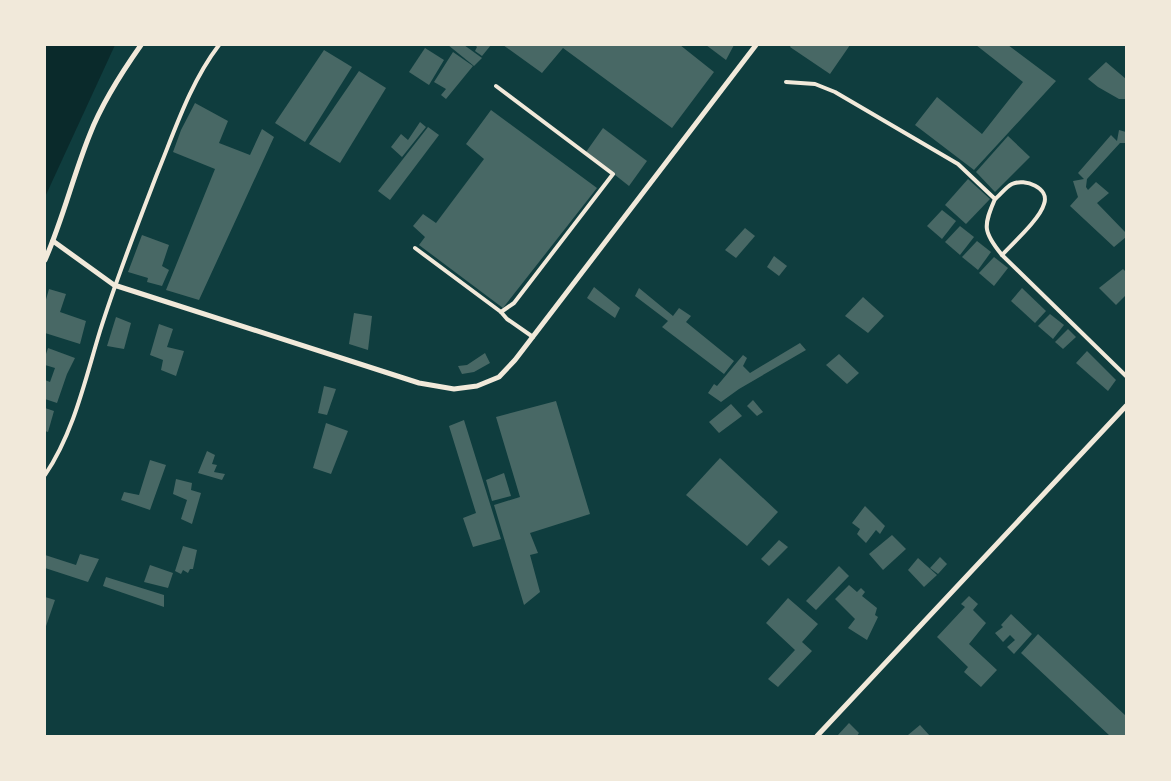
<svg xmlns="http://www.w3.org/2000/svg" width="1171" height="781" viewBox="0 0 1171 781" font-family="Mulish,sans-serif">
	<rect width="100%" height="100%" fill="#0f3d3e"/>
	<path fill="#0a2a2b" d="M45 45H115L45 197Z"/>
	<g fill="#486865">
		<path d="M448 45H464L482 58 474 66Z"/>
		<path d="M475 45H491L482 56 475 51 477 47Z"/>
		<path d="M503 45H680L714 72 672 128 563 48 542 73Z"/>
		<path d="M706 45H734L726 60Z"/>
		<path d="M791 45H850L830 74 790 47Z"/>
		<path d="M976 45H1008L1056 81 974 170 915 125 937 97 982 134 1023 82Z"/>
		<path d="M425 48 444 60 429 85 409 72Z"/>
		<path d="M324 50 352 67 305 142 275 123Z"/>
		<path d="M453 52 473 66 446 99 441 95 446 89 434 82Z"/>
		<path d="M1106 62 1126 79V99H1119L1098 87 1088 79Z"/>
		<path d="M359 71 386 88 340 163 309 144Z"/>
		<path d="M195 103 228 121 219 143 250 155 262 129 274 137 199 300 166 290 215 169 173 152 181 130Z"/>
		<path d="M491 110 597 188 503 308 419 245 425 237 413 226 423 214 436 223 484 159 466 144Z"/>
		<path d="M420 122 426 127 402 157 391 147 401 134 408 140Z"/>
		<path d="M428 127 439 135 390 200 378 191Z"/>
		<path d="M603 128 647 161 629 186 586 152Z"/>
		<path d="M1119 130 1126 132V143H1120L1087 179 1086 187 1088 190 1096 182 1109 193 1097 203 1126 233V237L1114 247 1070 206 1078 197 1073 181 1084 179 1078 173 1111 135 1117 141Z"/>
		<path d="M1008 136 1030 157 995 192 976 172Z"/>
		<path d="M968 179 990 199 966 224 945 205Z"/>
		<path d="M942 210 956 221 942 239 927 226Z"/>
		<path d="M960 226 974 237 960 255 945 242Z"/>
		<path d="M745 228 755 236 736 258 725 250Z"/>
		<path d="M142 235 169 245 162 266 169 270 162 286 147 282 148 278 128 272Z"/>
		<path d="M977 241 991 252 978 270 962 257Z"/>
		<path d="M774 256 787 266 779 276 767 267Z"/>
		<path d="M994 257 1008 268 994 286 979 273Z"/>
		<path d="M1123 269 1126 272V295L1116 305 1099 288Z"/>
		<path d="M594 287 620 308 615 318 587 298Z"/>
		<path d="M639 288 673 316 679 308 691 316 686 322 734 361 724 374 662 327 668 321 635 296Z"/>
		<path d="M1022 288 1046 311 1035 323 1011 301Z"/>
		<path d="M49 289 66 294 60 312 86 321 80 344 45 333V303Z"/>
		<path d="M863 297 884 316 868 333 845 316Z"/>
		<path d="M354 313 372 316 368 350 349 344Z"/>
		<path d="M1050 314 1064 325 1053 339 1038 326Z"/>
		<path d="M116 317 131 323 124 349 107 346Z"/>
		<path d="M159 324 173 329 167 347 184 351 176 376 161 370 163 360 150 355Z"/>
		<path d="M1068 329 1076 337 1063 349 1055 342Z"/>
		<path d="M800 343 806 350 739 389 721 402 708 393 714 384 717 386 743 355 747 358 743 366 750 373Z"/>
		<path d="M48 348 75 358 67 374 57 403 45 399V380L50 382 55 368 45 365V357Z"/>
		<path d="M1087 351 1116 380 1108 391 1076 363Z"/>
		<path d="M485 353 490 363 474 372 462 374 458 366 467 365Z"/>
		<path d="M839 354 859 373 847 384 826 365Z"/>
		<path d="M324 386 336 389 327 415 318 413Z"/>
		<path d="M753 400 763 412 757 416 747 406Z"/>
		<path d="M556 401 590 514 530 533 538 553 530 555 540 592 524 605 494 505 520 497 496 417Z"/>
		<path d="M731 404 742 416 719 433 709 422Z"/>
		<path d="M45 408 54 411 48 432 45 431Z"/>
		<path d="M464 420 501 539 473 547 463 518 476 513 449 426Z"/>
		<path d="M326 423 348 431 331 474 313 468Z"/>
		<path d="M207 451 215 455 212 464 217 465 214 472 225 474 222 480 198 473Z"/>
		<path d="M720 458 778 512 747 546 686 495Z"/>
		<path d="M150 460 166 465 150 510 121 500 124 492 139 495Z"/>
		<path d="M504 473 511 496 492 501 486 480Z"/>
		<path d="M176 479 192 483 191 490 201 493 192 524 181 519 187 500 173 494Z"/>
		<path d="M865 506 885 526 880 534 876 530 866 543 857 534 860 529 852 523Z"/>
		<path d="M892 535 906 549 883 570 869 554Z"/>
		<path d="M779 540 788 547 769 566 761 559Z"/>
		<path d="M183 546 197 550 193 569H190L188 573 183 570 181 574 175 571Z"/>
		<path d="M80 554 99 559 88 582 45 568V555L76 565Z"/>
		<path d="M940 557 947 564 938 574 930 568Z"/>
		<path d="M918 558 937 575 924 587 908 570Z"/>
		<path d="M150 565 173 573 168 588 144 582Z"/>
		<path d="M839 566 849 576 816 610 806 601Z"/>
		<path d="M106 577 164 595V607L103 586Z"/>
		<path d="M849 585 857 592 861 588 865 592 862 596 877 608 875 615 878 617 867 640 848 628 855 619 835 599Z"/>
		<path d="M969 596 978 604 973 610 986 623 969 644 997 670 981 687 964 672 968 667 937 637 965 607 961 604Z"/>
		<path d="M45 597 55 600 45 629Z"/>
		<path d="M788 598 818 624 802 642 812 651 778 687 768 679 795 650 766 623Z"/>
		<path d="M1011 614 1032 634 1014 654 1007 647 1015 640 1010 635 1003 642 995 633 1003 627 1001 625Z"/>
		<path d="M1038 634 1126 716V736H1110L1021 653Z"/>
		<path d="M849 723 859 733 857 736H837Z"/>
		<path d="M920 725 930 736 908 735Z"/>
	</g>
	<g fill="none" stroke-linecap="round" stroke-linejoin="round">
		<g stroke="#f1e9da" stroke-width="4">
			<path d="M786 82 815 84 835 92 958 164 995 199C1000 195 1006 187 1012 184 1025 178 1050 188 1044 204 1040 219 1013 243 1002 255L1126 376"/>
			<path d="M496 86 613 174 514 303 501 312"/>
			<path d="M995 199C983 226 983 232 1002 255"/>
			<path d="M415 248 501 312 507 319 533 337"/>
			<path d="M45 475C74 432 85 380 100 331 117 277 137 226 157 174 175 130 190 83 219 45"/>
		</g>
		<g stroke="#f1e9da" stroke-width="5">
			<path d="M53 241 114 285 419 383 454 389 477 386 499 377 515 360 756 45"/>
			<path d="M45 260C63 219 73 176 90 134 102 103 122 72 141 45"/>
			<path d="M817 736 1126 406"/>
		</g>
	</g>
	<rect width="1171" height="781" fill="none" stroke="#f1e9da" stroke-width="92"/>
</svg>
